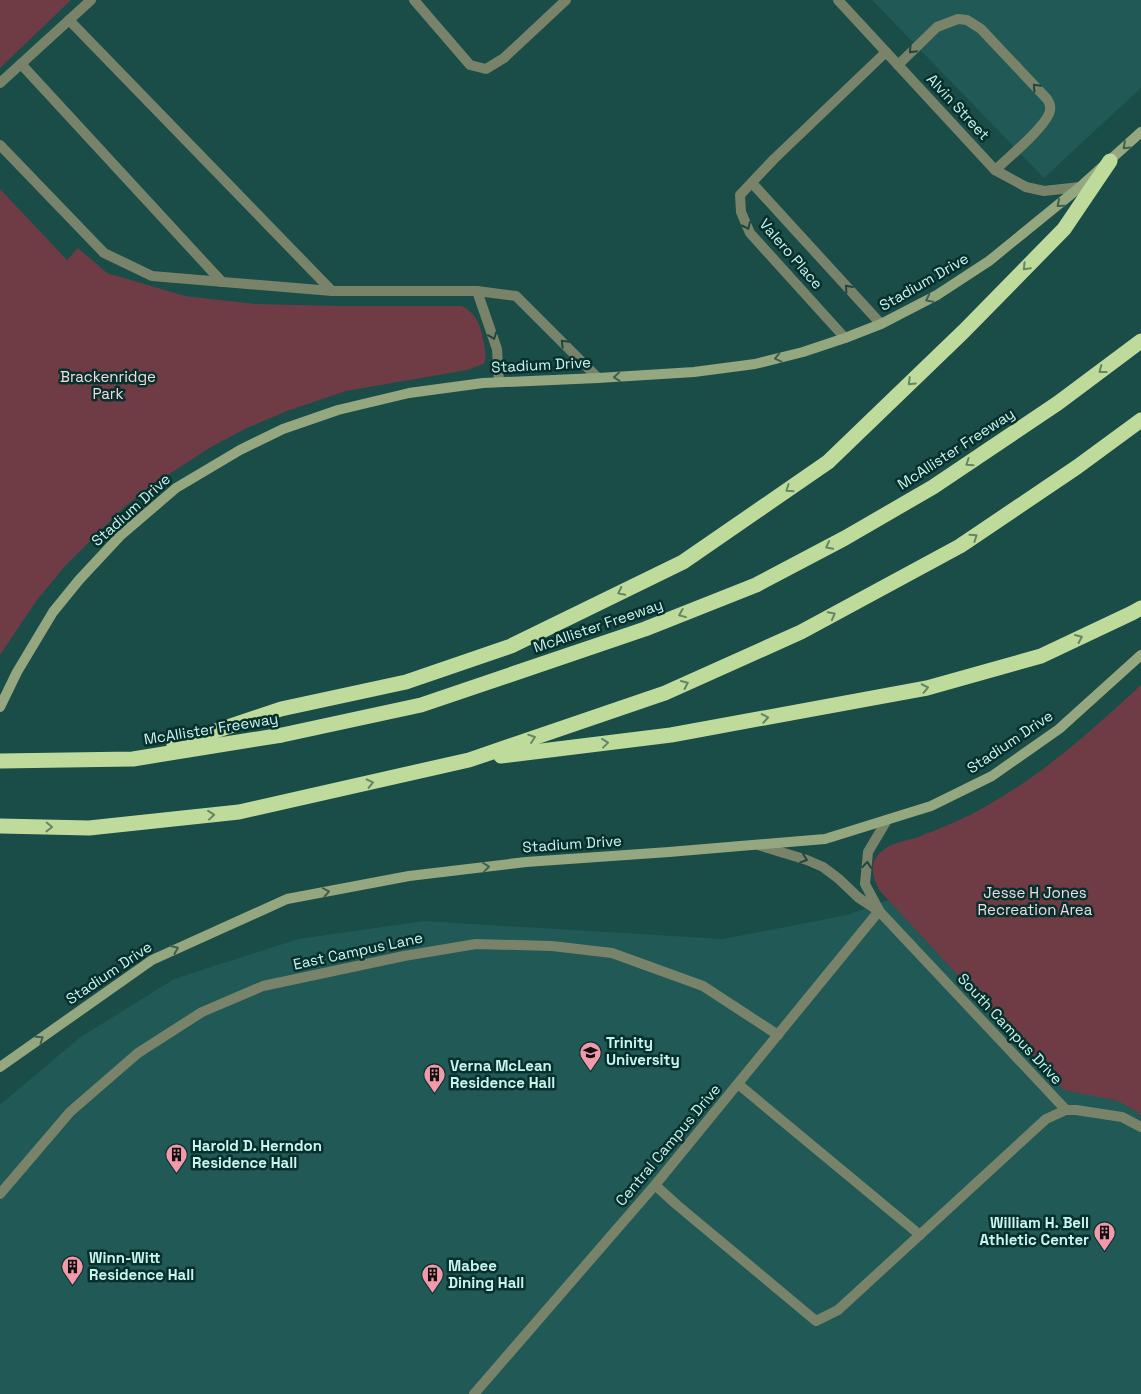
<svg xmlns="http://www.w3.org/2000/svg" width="1141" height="1394" viewBox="0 0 1141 1394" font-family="'Space Grotesk',sans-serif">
	<rect width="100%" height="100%" fill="#1a4c48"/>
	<g fill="#205955">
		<path d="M872 0H1141V88L1044 178Z"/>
		<path d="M1141 721V1394H0V1105L79 1038 174 979 298 939 424 921 723 939 847 915 953 876Z"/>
	</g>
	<g fill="#6f3c46">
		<path d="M0 0H71L0 68Z"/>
		<path d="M0 189 67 260 78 248 107 273 185 296 255 304 341 306H462C478 315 481 327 484 344 485 352 487 357 484 364L467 370 346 391 287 411 247 428 211 447 146 489 121 510 65 566 37 600 0 655Z"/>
		<path d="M1141 685V1116L1136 1111 1118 1101 1064 1090 880 891C873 879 868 864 880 853 889 843 906 841 918 837 942 828 966 818 988 805 1045 773 1093 729 1141 685Z"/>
	</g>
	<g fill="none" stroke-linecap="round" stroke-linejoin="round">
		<g stroke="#78836a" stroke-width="10">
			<path d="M414 0 470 65 486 69 504 58 566 0"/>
			<path d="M69 20 332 291"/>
			<path d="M21 64 222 282"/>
			<path d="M898 65 937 27 958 19 967 20 981 29 1047 99C1049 102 1051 106 1050 110 1049 124 1007 159 995 170"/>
			<path d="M0 83 91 0"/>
			<path d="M0 145 104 253 152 276 332 291H477L516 296 598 378"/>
			<path d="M752 183 881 324"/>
			<path d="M477 291 497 349 499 382"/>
			<path d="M845 338 750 233 741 212 740 195 774 159 886 52"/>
			<path d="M758 845 807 860 823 867 839 879 859 898 879 911 1066 1110"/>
			<path d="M879 910 865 884 868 852 887 820"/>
			<path d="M738 1084 920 1235"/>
			<path d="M655 1185 677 1205 816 1321 838 1310 1046 1119 1066 1110H1076L1122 1117 1141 1127"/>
			<path d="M0 1194 70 1112 138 1053 202 1012 263 986 404 956 476 944 552 946 612 953 703 986 778 1035"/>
			<path d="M474 1394 655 1185 879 911"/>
		</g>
		<path stroke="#78836a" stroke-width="10" d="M838 0 995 170 1026 187 1044 191 1080 187"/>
		<g stroke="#95a77f" stroke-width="10">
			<path d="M0 707 17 672 53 612 79 580 120 536 176 488 240 450 283 429 338 410 409 393 483 383 598 378 694 372 755 364 803 352 845 338 881 324 937 295 989 261 1080 187 1141 132"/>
			<path d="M0 1067 152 960 287 899 409 876 526 862 669 852 825 839 931 806 992 776 1059 729 1141 655"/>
		</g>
		<g stroke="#bfdb9c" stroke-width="15">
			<path d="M174 745 281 709 406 682 511 646 683 562 828 462 964 331 1064 229 1110 161"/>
			<path d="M501 756 671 735 927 688 1041 656 1132 613 1141 608"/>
			<path d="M0 761 133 759 282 735 421 705 645 629 756 585 845 538 933 487 1058 403 1141 341"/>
			<path d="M0 826 89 828 239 812 469 760 665 693 801 632 960 546 1077 467 1141 420"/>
		</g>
	</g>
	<defs><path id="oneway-chevron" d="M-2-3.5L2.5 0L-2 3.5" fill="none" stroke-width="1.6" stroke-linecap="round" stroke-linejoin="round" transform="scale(1.25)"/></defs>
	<g stroke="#23453c">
		<use href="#oneway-chevron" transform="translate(912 50) rotate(134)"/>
		<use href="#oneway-chevron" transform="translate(1036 87) rotate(-133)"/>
		<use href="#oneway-chevron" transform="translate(747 226) rotate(66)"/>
		<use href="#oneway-chevron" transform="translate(848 288) rotate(-132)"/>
		<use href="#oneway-chevron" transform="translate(493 336) rotate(70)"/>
		<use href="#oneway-chevron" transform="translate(564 343) rotate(-135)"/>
		<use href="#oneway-chevron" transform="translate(804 859) rotate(19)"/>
		<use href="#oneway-chevron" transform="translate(867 865) rotate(-85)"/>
	</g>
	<g stroke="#40604e">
		<use href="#oneway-chevron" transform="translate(1126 146) rotate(137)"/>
		<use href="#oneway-chevron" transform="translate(1060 204) rotate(140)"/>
		<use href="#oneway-chevron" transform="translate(929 299) rotate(153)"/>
		<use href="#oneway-chevron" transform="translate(778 358) rotate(167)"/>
		<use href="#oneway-chevron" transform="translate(617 377) rotate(176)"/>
		<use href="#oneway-chevron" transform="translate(486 867) rotate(-7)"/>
		<use href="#oneway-chevron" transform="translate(326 892) rotate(-11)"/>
		<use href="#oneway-chevron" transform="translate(175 949) rotate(-24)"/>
		<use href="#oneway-chevron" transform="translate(40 1039) rotate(-35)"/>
	</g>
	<g stroke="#638664">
		<use href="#oneway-chevron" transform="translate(1026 267) rotate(134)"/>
		<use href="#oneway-chevron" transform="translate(1102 370) rotate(143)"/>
		<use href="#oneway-chevron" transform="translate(911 382) rotate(136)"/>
		<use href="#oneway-chevron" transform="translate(969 463) rotate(146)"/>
		<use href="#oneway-chevron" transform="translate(789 489) rotate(145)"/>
		<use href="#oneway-chevron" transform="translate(974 537) rotate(-34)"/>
		<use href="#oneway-chevron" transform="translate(829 546) rotate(152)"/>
		<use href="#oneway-chevron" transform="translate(621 592) rotate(154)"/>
		<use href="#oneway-chevron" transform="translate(682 614) rotate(158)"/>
		<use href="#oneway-chevron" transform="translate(832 615) rotate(-28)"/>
		<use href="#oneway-chevron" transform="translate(1079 638) rotate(-25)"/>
		<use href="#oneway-chevron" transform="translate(685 684) rotate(-24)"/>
		<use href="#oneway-chevron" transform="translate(925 688) rotate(-12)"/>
		<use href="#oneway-chevron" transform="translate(765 718) rotate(-10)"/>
		<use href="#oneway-chevron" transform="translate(532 738) rotate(-19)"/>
		<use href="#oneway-chevron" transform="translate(605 743) rotate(-7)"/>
		<use href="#oneway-chevron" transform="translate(370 783) rotate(-13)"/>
		<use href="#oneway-chevron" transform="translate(211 815) rotate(-6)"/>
		<use href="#oneway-chevron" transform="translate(49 827) rotate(1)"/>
	</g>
	<defs>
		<symbol id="university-pin" viewBox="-11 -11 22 30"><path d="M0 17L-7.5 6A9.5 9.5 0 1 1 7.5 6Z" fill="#f39aaa" stroke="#07302d"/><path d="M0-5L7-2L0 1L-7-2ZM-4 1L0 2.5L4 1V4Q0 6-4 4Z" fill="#111"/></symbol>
		<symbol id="building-pin" viewBox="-11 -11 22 30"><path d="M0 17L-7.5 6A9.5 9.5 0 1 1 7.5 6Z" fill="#f39aaa" stroke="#07302d"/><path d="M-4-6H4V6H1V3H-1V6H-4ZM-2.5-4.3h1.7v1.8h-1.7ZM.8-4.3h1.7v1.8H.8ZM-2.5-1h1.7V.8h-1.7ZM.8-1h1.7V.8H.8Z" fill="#111"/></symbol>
	</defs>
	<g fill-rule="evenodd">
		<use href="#university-pin" x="578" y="1040" width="25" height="34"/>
		<use href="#building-pin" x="422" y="1062" width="25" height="34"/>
		<use href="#building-pin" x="164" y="1142" width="25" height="34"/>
		<use href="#building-pin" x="1092" y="1220" width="25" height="34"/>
		<use href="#building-pin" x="60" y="1254" width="25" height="34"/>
		<use href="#building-pin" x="420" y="1262" width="25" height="34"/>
	</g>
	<g text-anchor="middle" stroke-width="5" stroke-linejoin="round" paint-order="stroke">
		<g font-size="15" fill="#caf4ef" stroke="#07302d">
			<text transform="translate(958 107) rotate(47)" y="5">Alvin Street</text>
			<text transform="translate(791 254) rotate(49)" y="5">Valero Place</text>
			<text transform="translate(924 282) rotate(-30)" y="5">Stadium Drive</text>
			<text transform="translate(541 365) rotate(-3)" y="5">Stadium Drive</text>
			<text transform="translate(956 449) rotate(-33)" y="5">McAllister Freeway</text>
			<text transform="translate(131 510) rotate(-42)" y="5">Stadium Drive</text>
			<text transform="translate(598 626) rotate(-19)" y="5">McAllister Freeway</text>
			<text transform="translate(211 729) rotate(-9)" y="5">McAllister Freeway</text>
			<text transform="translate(1010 742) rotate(-34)" y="5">Stadium Drive</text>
			<text transform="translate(572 844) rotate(-4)" y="5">Stadium Drive</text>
			<text transform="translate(358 951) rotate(-12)" y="5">East Campus Lane</text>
			<text transform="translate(109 973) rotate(-34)" y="5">Stadium Drive</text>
			<text transform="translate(1010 1029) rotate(47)" y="5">South Campus Drive</text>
			<text transform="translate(668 1145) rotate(-50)" y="5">Central Campus Drive</text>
		</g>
		<g font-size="15" fill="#f4dbdf" stroke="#07302d">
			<text x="108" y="382">Brackenridge<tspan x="108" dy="17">Park</tspan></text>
			<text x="1035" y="898">Jesse H Jones<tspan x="1035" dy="17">Recreation Area</tspan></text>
		</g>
		<g font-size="15" font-weight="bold" fill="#caf4ef" stroke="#07302d" text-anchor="start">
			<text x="606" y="1048">Trinity<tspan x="606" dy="17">University</tspan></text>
			<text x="450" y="1071">Verna McLean<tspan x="450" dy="17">Residence Hall</tspan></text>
			<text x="192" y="1151">Harold D. Herndon<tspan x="192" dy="17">Residence Hall</tspan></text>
			<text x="1089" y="1228" text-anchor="end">William H. Bell<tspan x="1089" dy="17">Athletic Center</tspan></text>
			<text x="89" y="1263">Winn-Witt<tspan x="89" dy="17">Residence Hall</tspan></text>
			<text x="448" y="1271">Mabee<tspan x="448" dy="17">Dining Hall</tspan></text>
		</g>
	</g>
</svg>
